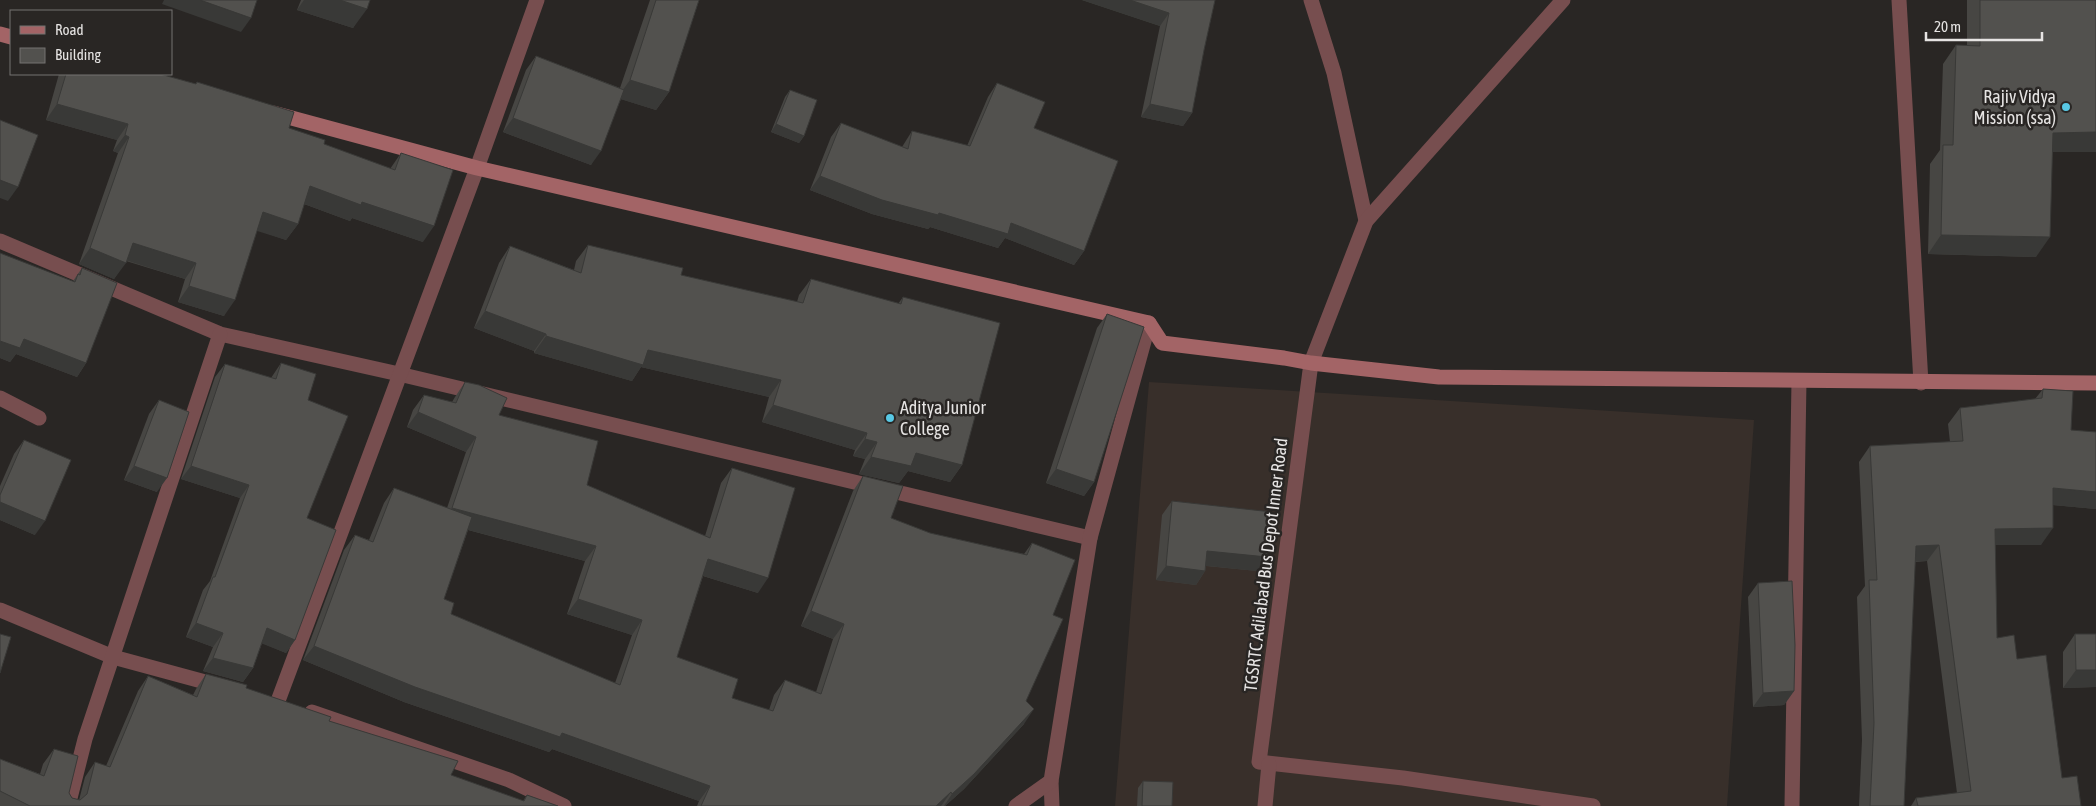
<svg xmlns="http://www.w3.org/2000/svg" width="2096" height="806" viewBox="0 0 2096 806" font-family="'Asap Condensed',sans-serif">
	<rect width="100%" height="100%" fill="#292624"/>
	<path fill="#382f2a" d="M1149 382 1754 420 1727 806H1115Z"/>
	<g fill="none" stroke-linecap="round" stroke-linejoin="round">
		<g stroke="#774e4f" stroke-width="15">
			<path d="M1311 0 1334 73 1366 221"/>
			<path d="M1563 0 1366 221 1311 363 1259 762 1403 778 1593 806"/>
			<path d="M1265 806 1269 764"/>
		</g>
		<g stroke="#774e4f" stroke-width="15">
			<path d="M1899 0 1921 383"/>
			<path d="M0 241 220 334 399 374 1090 538"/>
			<path d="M0 398 39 418"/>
			<path d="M0 610 113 657 220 686"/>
			<path d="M278 701 477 168 537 0"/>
			<path d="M312 712 509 780 564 806"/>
			<path d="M1051 781 1052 806"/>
			<path d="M68 806 85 739 220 334"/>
			<path d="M1016 806 1051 781 1090 538 1149 323"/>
			<path d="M1792 806 1799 381"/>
		</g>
		<g stroke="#a36466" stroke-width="15">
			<path d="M0 34 11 37"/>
			<path d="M273 113 477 168 1149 323 1162 343 1284 358 1311 363 1439 377 2096 383"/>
		</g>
	</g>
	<g fill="#474643" fill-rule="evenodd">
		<path d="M301 0H370L353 28 297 10Z"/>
		<path d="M650 0H699L669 92 656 110 621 99 591 165 503 132 526 70 536 56 620 88Z"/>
		<path d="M1082 0H1215L1204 50 1192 113 1183 126 1141 117 1160 26Z"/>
		<path d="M1967 0H2096V152H2053L2036 257 1928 254 1930 164 1940 150 1943 64 1956 45H1967Z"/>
		<path d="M59 74H160L196 84 197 82 289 128 324 144 390 169 401 153 423 242 352 218 350 221 304 204 298 224 286 240 257 230 224 316 178 302 185 279 126 261 114 279 79 264 118 153 113 151 117 140 46 120Z"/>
		<path d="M997 83 1034 128 1084 251 1074 265 1005 238 998 248 930 227 928 229 872 214 810 190 831 137 841 123 902 147 912 131 967 146 988 97Z"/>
		<path d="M790 90 804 136 799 143 771 132 785 97Z"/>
		<path d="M588 245 681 275 797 302 799 295 811 279 898 304 903 297 962 465 950 482 908 471 899 483 859 474 865 459 853 456 855 450 762 422 769 397 641 367 632 381 534 353V351L474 328 499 263 510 246 574 270 576 261Z"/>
		<path d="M82 268 86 363 77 377 16 354 10 362 0 358 73 281Z"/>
		<path d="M1107 314 1094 482 1084 496 1046 483 1097 328Z"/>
		<path d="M281 363 308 400 307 518 295 640 286 653 262 643 253 668 243 682 203 671 213 647 186 637 203 590 210 581 240 498 181 479 215 377 225 364 271 378Z"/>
		<path d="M465 382 499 415 587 485 705 536 721 483 732 468 758 593 703 576 677 657 732 698 769 710 774 695 785 680 816 692 833 639 801 626 853 491 863 476 891 518 930 533 1024 554 1032 543 1053 615 1026 701 1024 724 964 789 945 806H697L699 801 552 749 549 752 404 702 303 660 344 550 355 535 369 540 384 503 394 488 447 508 466 452 407 427 413 410 424 395 452 402 455 397ZM468 530 585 561 567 614 632 635 615 683 451 614 444 599Z"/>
		<path d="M2043 389 2071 430 2096 509 2053 505 2041 545H1995L1997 638 2017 659 2062 778 2081 806H1911L1916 798 1957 793 1927 561 1915 562 1904 806H1859L1862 740 1857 597 1865 586 1859 462 1870 446 1950 442 1948 424 1960 408 2035 399Z"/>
		<path d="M159 400 157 492 124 480 149 414Z"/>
		<path d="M24 440 35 535 0 520V486L14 454Z"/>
		<path d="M1172 501 1257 571 1206 566 1205 571 1196 585 1156 580 1162 515Z"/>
		<path d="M1758 583 1794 691 1784 705 1753 707 1748 597Z"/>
		<path d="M2075 634 2096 687 2063 688V652Z"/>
		<path d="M206 674 246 688 329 721 451 775 523 801 527 795 558 806H0V759L40 774 43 764 54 749 69 793 72 798 79 800 85 777 95 762 106 766 138 691 148 676 193 695 196 689Z"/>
		<path d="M1143 781 1172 806H1137L1138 788Z"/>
	</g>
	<g fill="#393937">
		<path d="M164 0H200L251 18 241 32 162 4Z"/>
		<path d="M304 0H340L367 9 353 28 297 10Z"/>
		<path d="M1082 0H1130L1169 13 1160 26Z"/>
		<path d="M630 80 669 92 656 110 617 98Z"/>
		<path d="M57 104 128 124 117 140 46 120Z"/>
		<path d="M1150 104 1192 113 1183 126 1141 117Z"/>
		<path d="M513 118 601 151 591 165 503 132Z"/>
		<path d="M776 124 804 136 799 143 771 132Z"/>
		<path d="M2096 132V152H2040L2053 133Z"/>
		<path d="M125 135 129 137 118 153 113 151Z"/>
		<path d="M820 176 939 213 1011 223 1084 251 1074 265 1005 238 998 248 930 227 928 229 872 214 810 190Z"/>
		<path d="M0 180 18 187 8 201 0 198Z"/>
		<path d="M310 186 362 202 434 226 423 242 352 218 350 221 299 202Z"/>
		<path d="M263 212 298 224 286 240 251 229Z"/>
		<path d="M1941 235 2050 237 2036 257 1928 254Z"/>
		<path d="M133 243 196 263 185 279 122 259Z"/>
		<path d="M90 248 126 263 114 279 79 264Z"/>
		<path d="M189 286 235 300 224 316 178 302Z"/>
		<path d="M485 311 546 334 534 351 474 328Z"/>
		<path d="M546 336 648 350 781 380 769 397 641 367 632 381 534 353Z"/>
		<path d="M24 339 86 363 77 377 16 354 10 362 0 358V341Z"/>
		<path d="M773 405 867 433 855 450 762 422Z"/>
		<path d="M418 412 476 437 466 452 407 427Z"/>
		<path d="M865 439 877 442 865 459 853 456Z"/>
		<path d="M916 453 962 465 950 482 908 471 899 483 859 474 871 457Z"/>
		<path d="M134 466 167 478 157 492 124 480Z"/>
		<path d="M191 466 249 485 240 498 181 479Z"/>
		<path d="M1056 469 1094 482 1084 496 1046 483Z"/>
		<path d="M2053 488 2096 492V509L2041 504Z"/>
		<path d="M0 502 45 521 35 535 0 520Z"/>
		<path d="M452 508 596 546 585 561 442 523Z"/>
		<path d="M2053 528 2041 545H1983L1995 529Z"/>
		<path d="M1939 545 1927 561 1904 562 1916 546Z"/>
		<path d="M1207 551 1267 557 1257 571 1198 565Z"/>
		<path d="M708 559 768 578 758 593 697 574Z"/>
		<path d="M1166 566 1205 571 1196 585 1156 580Z"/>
		<path d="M578 599 642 620 632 635 567 614Z"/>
		<path d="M811 611 844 624 833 639 801 626Z"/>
		<path d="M196 623 223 633 213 647 186 637Z"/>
		<path d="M267 628 295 640 286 653 258 642Z"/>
		<path d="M314 646 562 733 710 786 699 801 552 749 549 752 404 702 303 660Z"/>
		<path d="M213 658 253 668 243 682 203 671Z"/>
		<path d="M2076 670H2096V687L2063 688Z"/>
		<path d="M1794 691 1784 705 1753 707 1763 693Z"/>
		<path d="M1034 709 1024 724 964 789 945 806H944L952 794Z"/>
		<path d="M951 792 941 806H936Z"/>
	</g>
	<g fill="#52514e" stroke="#393937">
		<path d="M200 0H257L251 18Z"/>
		<path d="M340 0H370L367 9Z"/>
		<path d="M656 0H699L669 92 630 80Z"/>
		<path d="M1130 0H1215L1204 50 1192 113 1150 104 1169 13Z"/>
		<path d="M1980 0H2096V132L2053 133 2050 237 1941 235 1943 145H1953L1956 45 1980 46Z"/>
		<path d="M536 56 624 90 601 151 513 118Z"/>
		<path d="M66 74H160L196 84 197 82 294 112 289 128 325 140 324 144 395 170 401 153 453 170 434 226 362 202 361 205 310 186 298 224 263 212 235 300 189 286 196 263 133 243 126 263 90 248 129 137 125 135 128 124 57 104Z"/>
		<path d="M997 83 1045 102 1034 128 1118 161 1084 251 1011 223 1008 234 939 213 938 215 882 200 820 176 841 123 908 149 912 131 970 146Z"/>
		<path d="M790 90 817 100 804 136 776 124Z"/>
		<path d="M0 120 38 135 18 187 0 180Z"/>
		<path d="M588 245 683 268 681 275 803 303 811 279 901 304 903 297 1000 323 962 465 916 453 911 466 871 457 877 442 865 439 867 433 773 405 781 380 648 350 643 365 546 336V334L485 311 510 246 581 273Z"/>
		<path d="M0 253 75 282 78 274 80 275 82 268 117 283 86 363 24 339 20 348 0 341Z"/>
		<path d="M1107 314 1144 327 1094 482 1056 469Z"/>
		<path d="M281 363 316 374 308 400 348 416 307 518 336 530 295 640 267 628 253 668 213 658 223 633 196 623 213 577H215L249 485 191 466 225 364 276 379Z"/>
		<path d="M465 382 479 385 507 398 499 415 598 441 587 485 710 538 732 468 795 488 768 578 708 559 677 657 738 679 732 698 773 711 785 680 821 694 844 624 811 611 863 476 903 486 891 518 930 533 1027 555 1032 543 1075 560 1053 615 1063 619 1026 701 1034 709 974 774 952 794 951 792 936 806H701L710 786 562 733 560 737 415 687 314 646 355 535 373 542 394 488 472 517 444 599 454 603 451 614 620 685 642 620 578 599 596 546 452 508 476 437 418 412 424 395 456 403Z"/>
		<path d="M2043 389 2073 391 2071 430 2096 432V492L2053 488V528L1995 529 1997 638 2014 635 2017 659 2046 655 2062 778 2077 776 2081 806H1918L1916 798 1971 791 1939 545 1916 546 1904 806H1870L1874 723 1869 580H1877L1870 446 1963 441 1960 408 2042 398Z"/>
		<path d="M159 400 189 412 167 478 134 466Z"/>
		<path d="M24 440 71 460 45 521 0 502V495Z"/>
		<path d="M1172 501 1272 512 1267 557 1207 551 1205 571 1166 566Z"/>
		<path d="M1792 581 1795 645 1794 691 1763 693 1758 583Z"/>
		<path d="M0 634 11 637 0 673Z"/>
		<path d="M2075 634H2096V670H2076Z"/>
		<path d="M206 674 247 685 246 688 331 717 329 721 458 761 451 775 524 801 527 795 558 806H30L0 791V759L44 776 54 749 78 756 69 793 72 798 80 800 87 794 95 762 110 767 148 676 197 697Z"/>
		<path d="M1143 781 1173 782 1172 806H1142Z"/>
	</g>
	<g fill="#58c8e4" stroke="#292624" stroke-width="2">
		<circle cx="2066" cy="107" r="5"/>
		<circle cx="890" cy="418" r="5"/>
	</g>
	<g text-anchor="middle" stroke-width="5" stroke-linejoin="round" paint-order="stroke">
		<g font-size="18" fill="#e6e4e3" stroke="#292624" text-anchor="end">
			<text x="2056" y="103">Rajiv Vidya<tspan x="2056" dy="21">Mission (ssa)</tspan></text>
			<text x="900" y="414" text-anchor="start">Aditya Junior<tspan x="900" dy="21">College</tspan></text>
		</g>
		<g font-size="18" fill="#e6e4e3" stroke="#292624">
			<text transform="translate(1266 565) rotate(-83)" y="6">TGSRTC Adilabad Bus Depot Inner Road</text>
		</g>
	</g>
	<rect x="10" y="10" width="162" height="65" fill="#292624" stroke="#757270"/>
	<rect x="20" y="26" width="25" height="8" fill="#a36466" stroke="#757270"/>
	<text x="55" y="35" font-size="15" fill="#e6e4e3">Road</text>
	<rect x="20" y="48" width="25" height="15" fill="#52514e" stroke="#757270"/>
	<text x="55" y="60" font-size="15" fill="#e6e4e3">Building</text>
	<path d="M1926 32v8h116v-8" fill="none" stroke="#e6e4e3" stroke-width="2.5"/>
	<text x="1934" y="32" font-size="15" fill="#e6e4e3" stroke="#292624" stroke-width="4" paint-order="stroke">20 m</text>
</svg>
